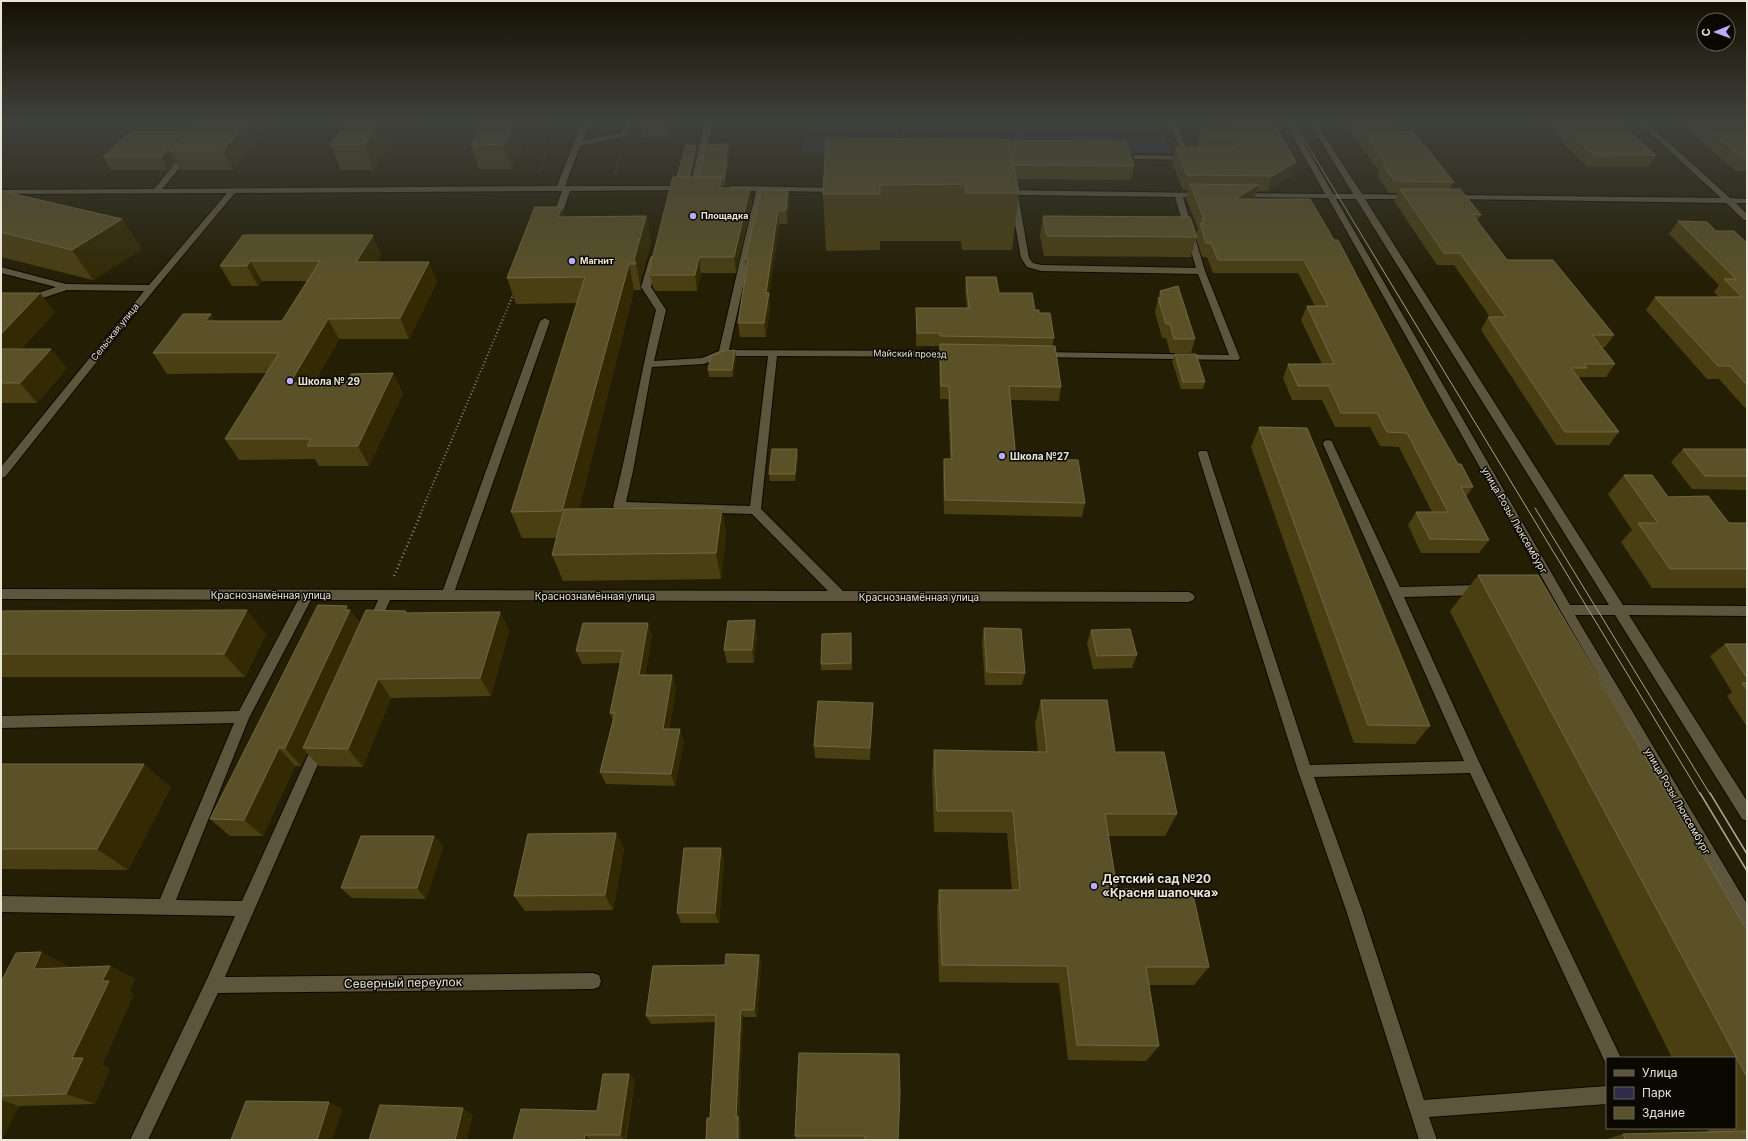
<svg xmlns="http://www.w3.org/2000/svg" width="1748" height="1141" viewBox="0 0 1748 1141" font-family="Inter,sans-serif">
	<rect width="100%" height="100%" fill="#241e05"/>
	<g fill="#302b4b">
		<path d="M806 120H896V153L802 152Z"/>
		<path d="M902 120H1158L1171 153 903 152Z"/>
	</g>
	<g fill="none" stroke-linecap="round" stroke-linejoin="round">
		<defs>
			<g id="minor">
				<path d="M1 120H132L128 122 1 124Z"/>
				<path d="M213 120H221L205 140H199V136Z"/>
				<path d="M583 120H591L582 141 620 133 625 120H632L626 136 580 146 565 186H686L690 188 686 190 570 191 560 221 556 223 551 221 562 191 235 193 154 290 5 477 1 478V467L144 291 67 290 9 309 4 315 1 316V307L3 305 56 287 1 273V267L66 284 149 285 227 193 1 194V190L154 189 185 151H188L192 153 162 189 557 186Z"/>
				<path d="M705 120H713L698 188 694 190 690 188Z"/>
				<path d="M1167 120H1175L1190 156 1194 158 1193 160 1134 159V155H1137L1183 156Z"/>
				<path d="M1284 120H1291L1333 194H1353L1308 120H1314L1362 194 1415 195V199H1365L1623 605 1747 606V616L1629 615 1747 801V821L1742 819 1615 615H1575L1747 904V927L1741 925 1562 613 1328 198 1240 197 1236 195 1240 193 1325 194ZM1336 199H1356L1609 605H1570Z"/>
				<path d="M1636 120H1644L1730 198 1747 199V203H1736L1747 214V220H1744L1726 203 1450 199 1446 197 1450 195 1721 198Z"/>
				<path d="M731 186 840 188 844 190 840 192 764 191 729 350 955 351 960 354 955 357 777 356 761 509 843 591 1189 592 1193 594 1195 597 1193 600 1189 602 390 600 377 629 373 630 369 629 367 625 378 600H311L249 718 176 900 242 901 314 742 319 740 324 742 326 746 225 977 593 973 599 975 601 981 599 987 593 989 218 993 148 1140H130L207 979 235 916 1 912V896L160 899 234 723 1 728V716L239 711 298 600 1 599V589L443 590 540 321 545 318 550 321 455 590 828 591 752 514 619 510 615 509 613 506C630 441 640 375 656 310L641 287 650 257 654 254 658 257 651 287 666 310 654 361 702 358 719 351 756 191 734 190 730 188ZM724 356H768L750 506 626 502 633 471 652 367 704 364Z"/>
				<path d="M999 190 1205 193 1206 195 1202 197H1183L1205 271 1240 358 1238 360 1038 357 1036 355 1038 353 1041 352 1229 355 1198 274 1041 271 1027 267 1021 258 1010 195 999 194ZM1018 195 1175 197 1196 268 1041 265 1033 263 1029 258Z"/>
				<path d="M1328 440 1332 441 1333 444 1400 587 1482 585 1486 587 1488 590 1486 593 1482 595 1404 597 1480 764 1621 1058H1607L1606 1064 1470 773 1314 777 1362 910 1424 1100 1607 1086V1104L1429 1117 1437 1140H1419L1346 910 1298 771 1198 454 1199 451H1207L1208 454 1310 765 1464 761 1323 444 1324 441Z"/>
			</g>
		</defs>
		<use href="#minor" stroke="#0d0700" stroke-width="2"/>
		<g stroke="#898571" stroke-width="1.5" stroke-dasharray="0.5 2" stroke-linecap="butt">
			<path d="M538 173 560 120"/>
			<path d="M616 173 620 151"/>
			<path d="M513 296 514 294"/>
		</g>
		<path stroke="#898571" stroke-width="2" stroke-dasharray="1 2.5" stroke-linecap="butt" d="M419 517 513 295"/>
		<path stroke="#898571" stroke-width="2.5" stroke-dasharray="1 3" stroke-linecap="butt" d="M394 576 420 516"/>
		<use href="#minor" fill="#5d563c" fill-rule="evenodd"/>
		<g stroke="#a8a491" stroke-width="1">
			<path d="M1292 120 1700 794"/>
			<path d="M1535 508 1710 794"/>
		</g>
		<g stroke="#a8a491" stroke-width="1.5">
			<path d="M1700 793 1747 871"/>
			<path d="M1710 793 1747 854"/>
		</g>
	</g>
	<g fill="#493f13">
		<path d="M219 120H275L233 170H180L176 162 168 170H111L103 157 213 125Z"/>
		<path d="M349 120H406L374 170H341L330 145Z"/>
		<path d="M484 120H534L512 169H479L471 145Z"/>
		<path d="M639 120H675L671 137H642Z"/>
		<path d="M1222 120H1272L1296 162 1291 177 1267 191H1257L1254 198 1253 199H1310L1458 464 1473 487 1466 497 1489 540 1479 553H1421L1408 525 1416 512H1432L1399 447 1380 446 1370 427H1335L1322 400H1292L1283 378 1288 364H1322L1301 320 1307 306H1315L1298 273H1213L1207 257H1202L1196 238 1191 257 1044 256 1040 236 1043 216 1196 236 1198 228 1186 198 1188 190H1183L1172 162 1176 147H1199L1197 144 1201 129H1227Z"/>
		<path d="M1342 120H1390L1399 131 1454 182 1450 189 1481 215 1477 221 1507 260 1614 335 1605 347H1602L1615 364 1606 377H1580L1579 379 1619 432 1609 445H1556L1481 330 1488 317H1490L1454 265H1437L1394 201 1398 193H1389L1377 175 1379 171Z"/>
		<path d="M1542 120H1616L1656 155 1648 167H1587L1562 142 1563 141Z"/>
		<path d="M1676 120H1747V171H1736Z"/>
		<path d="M826 138 1134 166 1131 180 1016 179 1019 193 1012 250H962L961 241H880V250L826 251 823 194Z"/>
		<path d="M729 144 730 151 727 161 728 166 725 185H722L723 188 752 203 736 273H701L697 291H655L653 287 649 271 677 177 696 145 697 151 691 177H699Z"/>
		<path d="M788 190 789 203 787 224H779L769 297 770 307 766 337H740L738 323 746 268 745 259Z"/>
		<path d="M1 191 142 249 93 280 1 257Z"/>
		<path d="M562 207 565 217 646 216 651 242 640 284 641 290H634L579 509 722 508 726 534 721 579 563 581 552 555 557 538H522L511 512 577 303 516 304 507 278Z"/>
		<path d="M1678 221 1716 231 1747 243V410L1719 379H1707L1646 310 1655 297H1719L1714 292 1719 285 1669 234Z"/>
		<path d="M243 235 381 255 377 262 437 282 409 339H339L314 383H346L393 373 403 394 369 466H319L315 459 239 460 225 439 266 373 167 374 153 353 215 321H282L307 281H262L258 286H232L220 266Z"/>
		<path d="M966 277 999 293 1035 310 1039 313 1054 338 1052 346 1061 387 1059 401 1010 400 1016 459 1085 503 1082 517 944 514 943 472 944 459H950L948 399H940L939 358 940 350H939V346H916V308H967L965 290Z"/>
		<path d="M1160 291 1195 339 1191 353H1170L1166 338H1162L1155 312Z"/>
		<path d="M1 293 55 312 21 349 67 368 37 403H1Z"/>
		<path d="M735 350 736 357 733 377H709L708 370Z"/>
		<path d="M1175 354 1205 382 1203 389H1181L1172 361Z"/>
		<path d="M1259 427 1430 726 1415 744 1354 743 1251 447Z"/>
		<path d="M1683 449H1747V490L1692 489 1671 462Z"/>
		<path d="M798 456 795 481H770L769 474Z"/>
		<path d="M1624 475 1668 497 1729 523H1747V588H1652L1621 542 1632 530 1608 494Z"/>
		<path d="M1478 575 1747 930V1140H1604L1623 1134 1709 1132 1707 1128H1735V1058H1672L1450 611Z"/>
		<path d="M350 610 360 624 408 613 500 612 509 631 491 696 391 698 363 767 319 766 307 753 301 766H295L263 836H230L210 819Z"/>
		<path d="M1 611 266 634 245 677H1Z"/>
		<path d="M648 623 652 636 645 675H672L676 688 669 729 684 741 675 786 606 784 600 772 613 720 610 713 621 663 582 664 576 651Z"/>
		<path d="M984 628 1025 673 1022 685H985L982 641Z"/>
		<path d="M1091 630 1137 655 1132 668 1093 669 1087 643Z"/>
		<path d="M851 633 852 670H821V664Z"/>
		<path d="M757 634 754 663H727L724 650Z"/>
		<path d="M1725 644H1747V727L1727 696 1732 692 1710 656Z"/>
		<path d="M1041 700 1115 752 1177 814 1165 836H1108L1117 889 1209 967 1194 985H1149L1159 1046 1146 1061 1068 1060 1059 983 939 982 937 909 939 890H1012L1007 833 934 832 932 773 934 750 1038 752 1035 724Z"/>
		<path d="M873 703 870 760 815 758 814 746Z"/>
		<path d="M1 764 171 787 128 870 1 869Z"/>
		<path d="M616 833 624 849 613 910 525 911 514 896Z"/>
		<path d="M434 836 443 847 426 899 352 898 341 888Z"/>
		<path d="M724 859 719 923H681L677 913Z"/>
		<path d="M41 952 68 966V967L110 966 135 979 129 991 134 994 102 1065 110 1069 95 1104 19 1106 1 1140V982Z"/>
		<path d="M761 963 757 1017H743L739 1117 741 1122 710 1118 716 1022 651 1024 646 1016 725 965Z"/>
		<path d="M799 1053 898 1140H796L795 1136Z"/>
		<path d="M629 1074 635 1080 626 1140H513L597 1111Z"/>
	</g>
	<g fill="#332a04">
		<path d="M250 120H275L233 170 223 151Z"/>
		<path d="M381 120H406L374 170 364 145Z"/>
		<path d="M516 120H534L512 169 504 144Z"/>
		<path d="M668 120H675L671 137Z"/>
		<path d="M183 131 190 144 169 151 176 162 168 170 161 157Z"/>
		<path d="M729 144 730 151 727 161 728 166 725 185 724 178 725 159Z"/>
		<path d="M696 145 697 151 690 184 689 178Z"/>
		<path d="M1296 162 1291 177 1267 191 1272 176Z"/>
		<path d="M721 177 723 192 720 188Z"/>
		<path d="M1258 185 1254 198 1231 212 1235 199Z"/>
		<path d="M750 188 752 203 736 273 734 257Z"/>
		<path d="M788 190 789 203 787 224 786 211Z"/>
		<path d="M562 207 569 233 558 217Z"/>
		<path d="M778 211 779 224 769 297 770 307 766 337 764 323 766 293Z"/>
		<path d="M646 216 651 242 640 284 636 264 634 260Z"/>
		<path d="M122 219 142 249 93 280 72 250Z"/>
		<path d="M373 235 381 255 366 282 356 262Z"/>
		<path d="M699 257 701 273 697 291 695 275Z"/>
		<path d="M250 261 262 281 258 286 247 266Z"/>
		<path d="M429 262 437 282 409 339 400 318Z"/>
		<path d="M629 264 634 290 572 538 562 511Z"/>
		<path d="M40 293 55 312 3 368 1 366V334Z"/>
		<path d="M211 314 223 335 205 321Z"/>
		<path d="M328 319 339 339 302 404 290 383Z"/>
		<path d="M51 349 67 368 37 403 20 383Z"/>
		<path d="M735 350 736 357 733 377 732 370Z"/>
		<path d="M393 373 403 394 369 466 358 446Z"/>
		<path d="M797 449 798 456 795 481V474Z"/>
		<path d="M722 508 726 534 721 579 716 553Z"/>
		<path d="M347 606 363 629 303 748 307 753 301 766 285 748Z"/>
		<path d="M247 610 266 634 245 677 224 654Z"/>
		<path d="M500 612 509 631 491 696 480 678Z"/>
		<path d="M755 620 757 634 754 663 752 650Z"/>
		<path d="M648 623 652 636 643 688 639 675Z"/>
		<path d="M672 675 676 688 667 741 663 729Z"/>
		<path d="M378 679 391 698 363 767 348 749Z"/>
		<path d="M873 703V715L870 760V748Z"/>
		<path d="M680 729 684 741 675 786 671 774Z"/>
		<path d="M279 748 295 766 263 836 244 820Z"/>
		<path d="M144 764 171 787 128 870 97 849Z"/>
		<path d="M616 833 624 849 613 910 605 895Z"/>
		<path d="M434 836 443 847 426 899 417 888Z"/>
		<path d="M721 848 724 859 719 923 715 913Z"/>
		<path d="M41 952 68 966 61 982 34 969Z"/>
		<path d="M759 955 761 963 757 1017 754 1010Z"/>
		<path d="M110 966 135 979 129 991 134 994 102 1065 110 1069 95 1104 66 1094 72 1058 102 981Z"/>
		<path d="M741 1010 743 1017 739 1117 741 1122V1140H738L736 1117Z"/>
		<path d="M629 1074 635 1080 625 1140 620 1135Z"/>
		<path d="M1 1100 19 1106 2 1140H1Z"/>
		<path d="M329 1102 343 1109 332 1140H317Z"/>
		<path d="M463 1108 473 1115 467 1140H455Z"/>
		<path d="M585 1135 591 1140H584Z"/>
	</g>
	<g fill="#5a5128" stroke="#716843">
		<path d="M219 120H250L223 151H169L192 125H213Z"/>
		<path d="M349 120H381L364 145H330Z"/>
		<path d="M484 120H516L504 144 471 145Z"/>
		<path d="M1233 120H1272L1296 162 1272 176 1187 175 1176 147H1235L1241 144 1235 140 1205 139 1201 129H1238Z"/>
		<path d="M1355 120H1390L1399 131H1413L1454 182 1394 181 1382 163H1386Z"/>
		<path d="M1560 120H1616L1656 155 1594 156 1569 131H1571Z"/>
		<path d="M1697 120H1747V159H1744Z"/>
		<path d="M131 131H183L161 157H103Z"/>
		<path d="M826 138 1008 140 1019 193H966L965 184 880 185V194H823Z"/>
		<path d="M994 140 1126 141 1134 166 1013 165 1008 140Z"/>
		<path d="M729 144 725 159H727L724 178H721V177H699L706 145Z"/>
		<path d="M686 145H696L689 177H677Z"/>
		<path d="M673 177H721L720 188H750L734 257H699L695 275H652L649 271Z"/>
		<path d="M1190 184 1258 185 1235 199H1310L1334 240H1338L1429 414 1458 464H1461L1473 487H1461L1489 540 1430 539 1416 512H1448L1407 433 1387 432 1377 413H1341L1329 386H1298L1288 364H1334L1307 306H1328L1304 260H1218L1211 243H1206L1200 223H1204L1202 219H1204Z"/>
		<path d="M1400 189H1460L1481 215 1472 214 1507 260H1553L1614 335H1592L1615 364H1584L1587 368H1571L1619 432H1565L1488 317H1506L1460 253H1444Z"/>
		<path d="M761 190H788L786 211H778L766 293H769L764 323H738L748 259H745Z"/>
		<path d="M1 191 122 219 72 250 1 232Z"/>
		<path d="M535 207H562L558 217 646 216 634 260 636 264H629L562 511 511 512 585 277 507 278Z"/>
		<path d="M1043 216 1190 217 1197 237 1047 236Z"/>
		<path d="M1678 221 1707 222 1716 231H1734L1747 243V385L1730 366H1718L1655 297H1742L1724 279H1736Z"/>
		<path d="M243 235H373L356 262H429L400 318 328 319 290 383H346L351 374 393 373 358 446H307L311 439H225L279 353H153L183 314H211L205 321H282L320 261H250L247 266H220Z"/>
		<path d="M966 277H996L999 293H1032L1035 310H1039V313H1050L1054 338 940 336V333H917L916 308H969Z"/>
		<path d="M1178 286 1195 339H1174L1170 324H1166L1158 298H1162L1160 291Z"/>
		<path d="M1 293H40L1 334Z"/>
		<path d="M940 344 1055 346 1061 387 1009 386 1016 459 1078 460 1085 503 945 500 944 459H952L949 386H941Z"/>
		<path d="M1 349H51L20 383H1Z"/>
		<path d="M735 350 732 370H708L711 356 723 351Z"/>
		<path d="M1175 354H1196L1205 382H1183Z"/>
		<path d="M1259 427 1307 428 1430 726 1368 725Z"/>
		<path d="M772 449H797L795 474H769Z"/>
		<path d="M1683 449H1747V476H1705Z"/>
		<path d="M1624 475H1652L1668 497 1708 496 1729 523H1747V569H1670L1638 523H1658Z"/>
		<path d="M722 508 716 553 552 555 564 509Z"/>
		<path d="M1478 575H1538L1747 930V1077Z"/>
		<path d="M318 605 347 606 345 610H350L285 748H279L244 820 210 819Z"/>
		<path d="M247 610 224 654H1V611Z"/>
		<path d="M366 610 406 611 405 613 500 612 480 678 378 679 348 749 303 748Z"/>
		<path d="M755 620 752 650H724L728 621Z"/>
		<path d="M583 623H648L639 675H672L663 729H680L671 774 600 772 615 713H610L623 651H576Z"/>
		<path d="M984 628 1021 629 1025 673 987 672Z"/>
		<path d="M1130 629 1137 655 1097 656 1091 630Z"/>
		<path d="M851 633V663L821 664 822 634Z"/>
		<path d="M1725 644H1747V678Z"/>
		<path d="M1742 683H1747V690Z"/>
		<path d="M1041 700H1107L1115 752H1164L1177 814H1105L1117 889 1192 890 1209 967H1146L1159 1046 1077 1045 1067 966 942 965 939 890H1020L1013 811H937L934 750 1047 752Z"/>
		<path d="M818 701 873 703 870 748 814 746Z"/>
		<path d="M1 764H144L97 849H1Z"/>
		<path d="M616 833 605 895 514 896 528 834Z"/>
		<path d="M361 836H434L417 888H341Z"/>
		<path d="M684 848H721L715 913H677Z"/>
		<path d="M41 952 34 969 110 966 102 981H109L72 1058H83L66 1094 1 1096V982L16 953Z"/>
		<path d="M726 954 759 955 754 1010H741L736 1117 738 1116V1140H706L707 1118H710L716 1015 646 1016 653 966 725 965Z"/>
		<path d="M799 1053 899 1054 900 1094 898 1140H865V1136H795Z"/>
		<path d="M603 1074H629L620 1135H585L584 1140H513L521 1109 597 1111Z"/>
		<path d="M246 1101 329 1102 317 1140H231Z"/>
		<path d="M380 1105 463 1108 455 1140H369Z"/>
		<path d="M1747 1131V1140H1626L1623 1134Z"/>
	</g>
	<linearGradient id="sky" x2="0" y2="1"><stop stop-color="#141003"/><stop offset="0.43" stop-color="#3f413b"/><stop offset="1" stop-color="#3f413b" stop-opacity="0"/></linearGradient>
	<rect width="1748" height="280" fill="url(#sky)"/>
	<g fill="#b6acf8" stroke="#0b0802" stroke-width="1.5">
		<circle cx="693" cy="216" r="4"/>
		<circle cx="572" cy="261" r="4"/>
		<circle cx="290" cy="381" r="4"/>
		<circle cx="1002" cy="456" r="4"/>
		<circle cx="1094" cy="886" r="4"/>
	</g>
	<g text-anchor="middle" stroke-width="3" stroke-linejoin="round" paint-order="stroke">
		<g font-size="9" font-weight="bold" fill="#e9e6d7" stroke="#0b0802" text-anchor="start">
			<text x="701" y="219">Площадка</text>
			<text x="580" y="264">Магнит</text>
		</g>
		<g font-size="9" fill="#e9e6d7" stroke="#0b0802">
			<text transform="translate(115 332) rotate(-51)" y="3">Сельская улица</text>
			<text transform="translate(910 354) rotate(1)" y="3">Майский проезд</text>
		</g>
		<g font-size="10" font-weight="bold" fill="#e9e6d7" stroke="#0b0802" text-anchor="start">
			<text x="298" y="385">Школа № 29</text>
			<text x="1010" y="460">Школа №27</text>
		</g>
		<g font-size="10" fill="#e9e6d7" stroke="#0b0802">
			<text transform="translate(1515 520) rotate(60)" y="4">улица Розы Люксембург</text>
			<text x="271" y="599">Краснознамённая улица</text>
			<text x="595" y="600">Краснознамённая улица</text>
			<text x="919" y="601">Краснознамённая улица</text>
			<text transform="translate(1678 801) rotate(60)" y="4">улица Розы Люксембург</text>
		</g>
		<g font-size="12" font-weight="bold" fill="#e9e6d7" stroke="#0b0802" text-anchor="start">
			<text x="1102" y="883">Детский сад №20<tspan x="1102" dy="14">«Красня шапочка»</tspan></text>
		</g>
		<g font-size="12" fill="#e9e6d7" stroke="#0b0802">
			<text transform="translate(403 983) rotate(-1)" y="4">Северный переулок</text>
		</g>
	</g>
	<rect width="1748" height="1141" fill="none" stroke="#e9e6d7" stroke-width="4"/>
	<rect x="1606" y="1057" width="130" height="72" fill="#0b0802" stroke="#646157"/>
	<rect x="1614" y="1070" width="20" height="6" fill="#5d563c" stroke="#646157"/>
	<text x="1642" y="1077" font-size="12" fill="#e9e6d7">Улица</text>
	<rect x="1614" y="1087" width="20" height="12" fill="#302b4b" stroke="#646157"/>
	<text x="1642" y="1097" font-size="12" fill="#e9e6d7">Парк</text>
	<rect x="1614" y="1107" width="20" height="12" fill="#5a5128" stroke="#646157"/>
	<text x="1642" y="1117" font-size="12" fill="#e9e6d7">Здание</text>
	<g transform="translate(1716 32) rotate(269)"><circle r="19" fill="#0b0802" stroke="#646157"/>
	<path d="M0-3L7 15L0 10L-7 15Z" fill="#b6acf8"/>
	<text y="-6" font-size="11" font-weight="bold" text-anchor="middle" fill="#e9e6d7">С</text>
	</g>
</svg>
